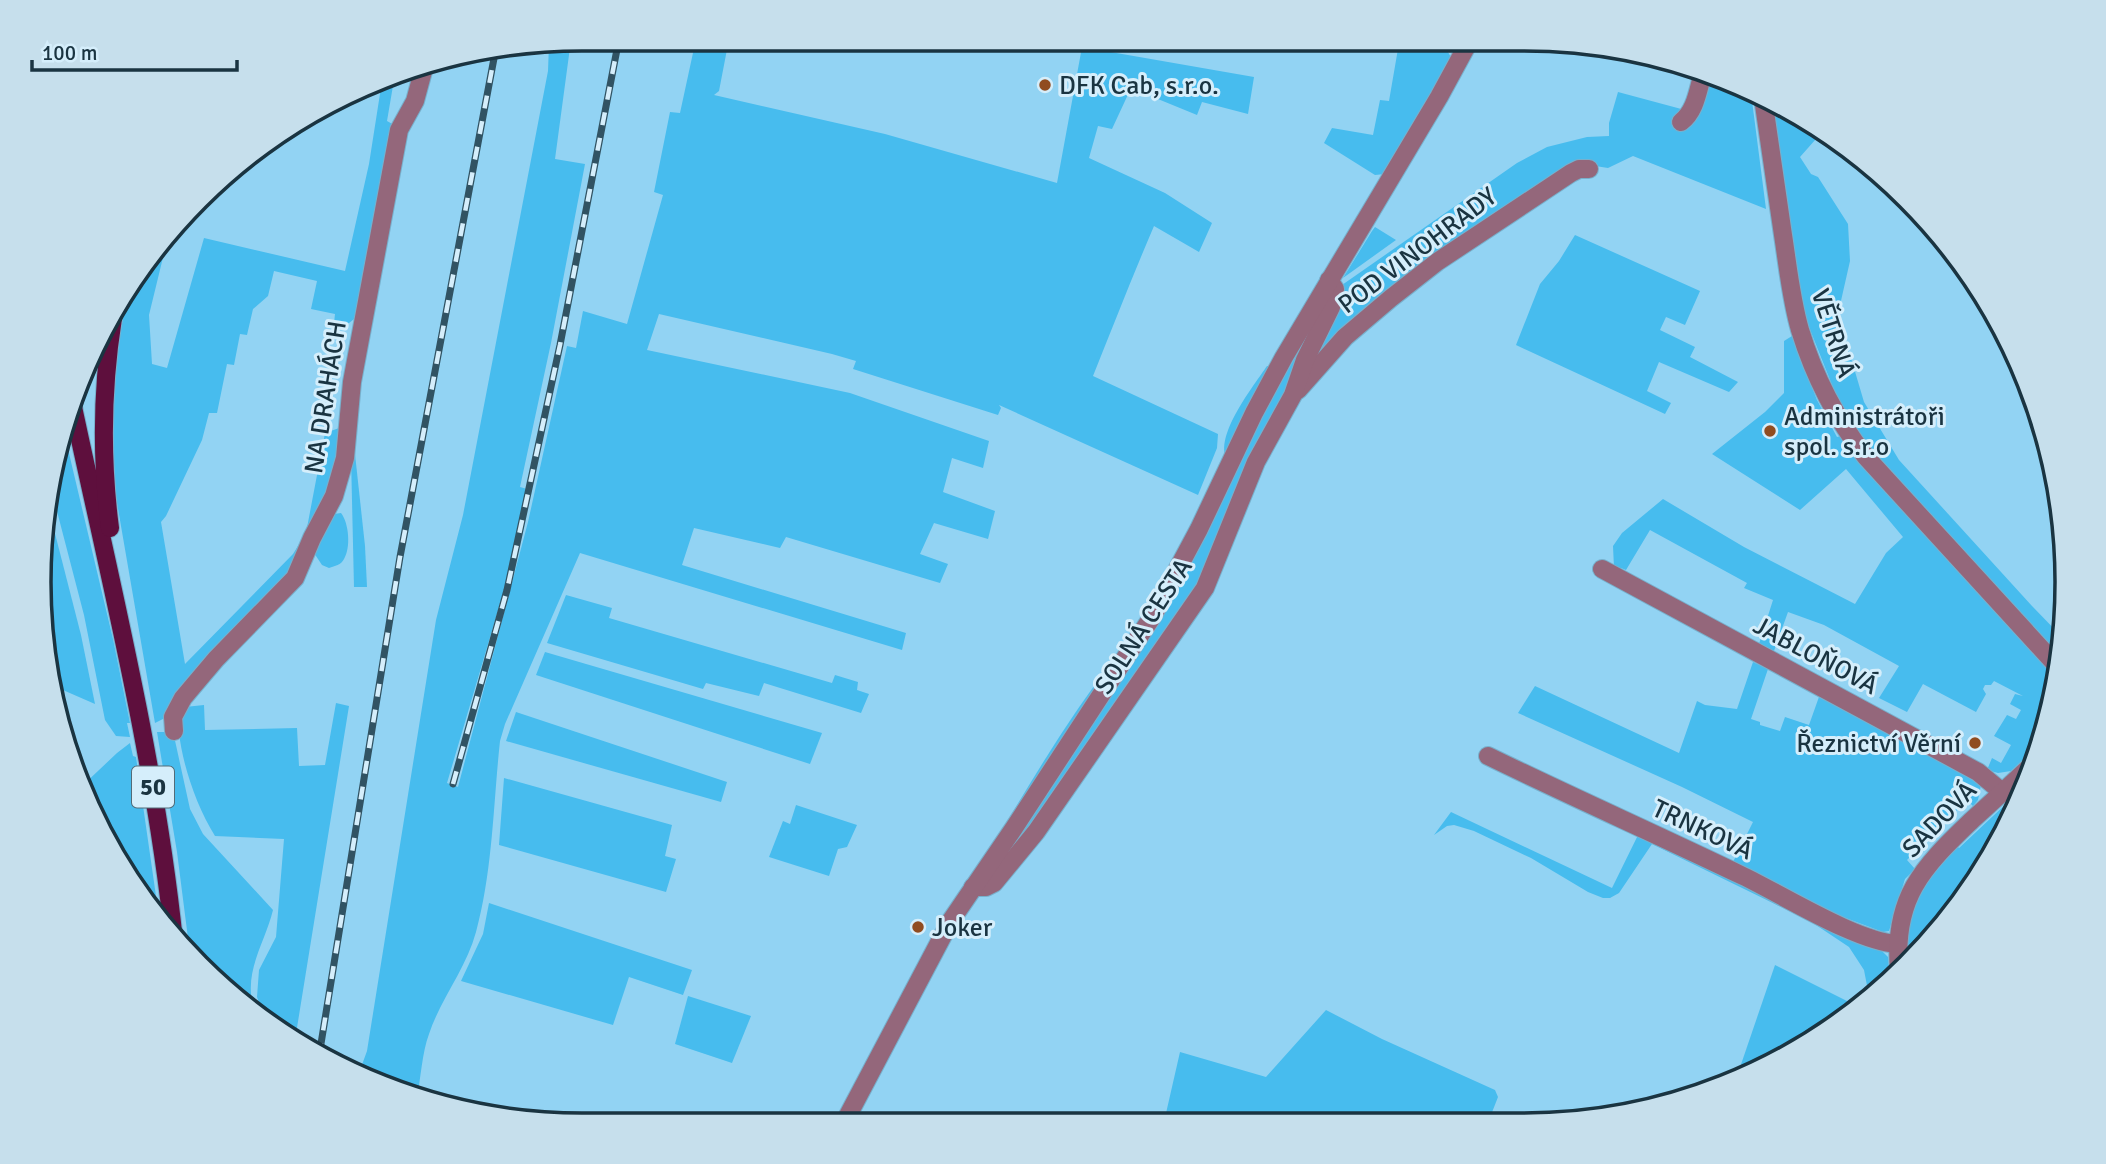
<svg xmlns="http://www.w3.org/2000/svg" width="2106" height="1164" viewBox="0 0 2106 1164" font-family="Signika,sans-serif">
	<rect width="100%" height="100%" fill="#92d3f3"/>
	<g fill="#47bcee">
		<path d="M696 39H729L719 91 714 95 885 134 1057 183 1082 47 1254 77 1248 114 1202 102 1197 115 1131 88 1112 129 1098 126 1089 158 1165 193 1212 223 1199 252 1154 226C1133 275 1113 326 1093 376L1218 434 1217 448 1198 495 999 405 1001 408 998 415 853 369 856 361 832 354 659 314 647 350 850 393 989 441 983 468 952 458 943 492 995 511 988 539 934 523 920 554 948 564 940 583 786 537 780 548 694 528 682 565 906 633 902 650 580 553 505 724 500 741C493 806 493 869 476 932 466 969 441 998 429 1034 422 1053 421 1077 417 1097L359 1073 367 1051 436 620 463 515 548 71 549 44 571 40 555 159 585 164 551 343 520 487 527 489 504 590 447 783 458 787 528 522 567 346 576 348 583 311 627 324 663 195 654 192 670 112 680 113Z"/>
		<path d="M1399 43 1417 45 1419 43 1429 49 1433 45C1442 47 1449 49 1451 59L1385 174 1375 175 1324 143 1332 128 1373 135 1380 100 1389 101Z"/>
		<path d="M395 74 387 121 396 126 358 316 349 323H334L335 314 311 309 317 281 274 271 268 296 253 309 247 335 240 334 234 365 227 364 217 413H209L202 440 166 516 161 522 185 664 293 554 306 533 325 433 345 426 342 454 300 561 173 708 163 719 155 723 116 497 112 434 114 367 130 280 167 241 149 315 152 364 167 368 204 238 345 271 369 164 382 81Z"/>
		<path d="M1707 75 1751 93 1766 209 1633 156 1608 168 1583 164 1442 259 1301 380 1342 285 1517 163 1547 147 1587 137 1609 136V123L1618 92 1685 110Z"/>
		<path d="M1771 101 1795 111 1823 131 1800 157 1811 174 1818 177 1848 224 1850 261 1838 314 1864 402 1899 460 2032 606 2063 638 2061 660 1877 459 1850 421 1834 390 1807 322 1799 294Z"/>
		<path d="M1375 227 1396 240 1343 278 1372 231Z"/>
		<path d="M1575 235 1700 291 1685 325 1666 317 1660 330 1695 347 1690 357 1738 382 1729 392 1659 362 1647 391 1671 403 1665 414 1516 345 1540 284 1559 261Z"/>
		<path d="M1314 324 1208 576 1031 834 988 881 1110 698 1183 580 1268 405Z"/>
		<path d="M1792 336 1817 400 1837 437 1841 436 1847 446 1917 526 2057 677 2042 742 2011 771 1998 773 1987 770 1992 758 2001 763 2011 745 1994 736 2007 715 2016 719 2021 710 2010 704 2015 694 2023 696 1994 681 1991 685H1985L1983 689 1986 694 1976 712 1923 684 1907 712 1879 698 1899 666 1824 625 1788 612 1774 651 1759 644 1773 600 1744 588 1747 583 1650 530 1626 570 1621 568 1619 572 1614 568 1613 546 1622 533 1663 499 1744 547 1855 604 1886 553 1903 537 1846 469 1800 510 1712 454 1765 412 1784 393V341Z"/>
		<path d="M1267 366H1272L1226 457C1216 434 1254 385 1267 366Z"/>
		<path d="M63 428 113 639 130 723H127L130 737 116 736 105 720 84 615 52 492 57 442Z"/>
		<path d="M354 445 365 546 367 587H354L351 457Z"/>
		<path d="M341 513C349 523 351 548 344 559 341 565 335 566 329 568L322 565 314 553 334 514Z"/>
		<path d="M50 514 81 635 95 704 56 687 40 618Z"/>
		<path d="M566 595 612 608 609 618 832 683 835 675 858 682 857 690 869 694 861 713 764 683 759 696 706 683 703 689 547 643Z"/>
		<path d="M545 652 822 733 810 764 536 675Z"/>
		<path d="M1119 653 998 837C1036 773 1073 711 1119 653Z"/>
		<path d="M1753 662 1768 669 1751 719 1760 722V725L1780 731 1785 717 1809 725 1820 694 1978 780 1981 785 1978 800 1973 806 1967 800 1907 860 1915 869 1905 879 1889 931 1883 932 1835 914 1733 862 1753 822 1682 787 1518 713 1535 686 1679 753 1697 701 1705 705 1737 709Z"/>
		<path d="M336 703 349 706 295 1040 263 1014 257 997 259 970 276 937 284 839 215 836C197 807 183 767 179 733 178 725 183 715 185 707L204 705 205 730 297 728 299 766 325 765Z"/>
		<path d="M516 712 727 782 721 802 506 741Z"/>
		<path d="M157 732H167L174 736 190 809 203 834 273 910C265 943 244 970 253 1006L190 954 177 852Z"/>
		<path d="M130 743 133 756 136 757 159 917 134 876 133 869 130 870 80 788 117 753Z"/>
		<path d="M504 778 672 825 665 856 676 859 666 892 499 845Z"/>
		<path d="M2026 785 1995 853 1932 941 1908 962C1904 911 1924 882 1957 846L1959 848Z"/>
		<path d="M796 805 857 825 847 847 838 849 829 876 769 857 783 821 790 824Z"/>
		<path d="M1451 812 1612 888 1640 831 1880 949 1888 957 1890 978 1869 996 1864 970 1849 947 1810 921 1652 844 1619 893 1610 898H1603L1588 892 1531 858 1474 831 1454 825 1447 826 1434 835Z"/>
		<path d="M489 903 692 970 683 995 629 977 613 1025 461 981 483 934Z"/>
		<path d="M1775 965 1857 1006 1826 1034 1735 1082Z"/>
		<path d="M688 996 751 1016 732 1063 675 1044Z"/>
		<path d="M1326 1010 1382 1039 1495 1090 1498 1097 1489 1120 1164 1122 1180 1052 1266 1077Z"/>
	</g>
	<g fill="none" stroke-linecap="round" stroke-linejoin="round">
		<defs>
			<g id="minor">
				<path d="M1763 98C1770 143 1776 189 1783 235 1788 267 1791 299 1800 330 1814 376 1837 420 1866 457L2059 668"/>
				<path d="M1681 122C1696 111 1698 89 1703 73"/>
				<path d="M1298 390 1345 337 1391 298 1437 262 1571 173 1579 169H1589"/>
				<path d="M1602 569 1978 772 2002 792"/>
				<path d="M174 731 173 717 183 698 216 659 295 578 312 538 334 496 345 458 352 382 399 130 415 101 425 64"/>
				<path d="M1488 756C1572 797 1658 835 1743 876 1783 895 1857 942 1898 944"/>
				<path d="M973 887H986L994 883 1036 832 1205 588 1256 462 1293 395 1305 360 1331 307 1335 289 1329 280"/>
				<path d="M1899 970C1893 898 1922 868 1970 822 1993 801 2015 781 2037 760"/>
				<path d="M844 1123 950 922 1014 828 1152 617 1199 529 1254 413 1284 357 1439 97 1470 40"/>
			</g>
			<g id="major">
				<path d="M73 407C111 585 155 759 174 941"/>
				<path d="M110 528C101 458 102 387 113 318"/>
			</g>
		</defs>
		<use href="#minor" stroke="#78b0cc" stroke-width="20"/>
		<use href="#major" stroke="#78b0cc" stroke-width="20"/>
		<use href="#minor" stroke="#94677b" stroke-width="18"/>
		<use href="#major" stroke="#5e0f3d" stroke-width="18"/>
		<defs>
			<g id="rail">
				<path d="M453 784 507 590 560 345 619 39"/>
				<path d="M319 1056 400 557 495 53"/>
			</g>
		</defs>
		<use href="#rail" stroke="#315363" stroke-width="7"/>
		<use href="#rail" stroke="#d5eefb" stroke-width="4.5" stroke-dasharray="13" stroke-linecap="butt"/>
	</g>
	<g fill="#904c20" stroke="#d5eefb" stroke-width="2.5">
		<circle cx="1045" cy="85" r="7"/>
		<circle cx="1770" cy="431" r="7"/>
		<circle cx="1975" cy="743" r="7"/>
		<circle cx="918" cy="927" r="7"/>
	</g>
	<g text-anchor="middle" stroke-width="6" stroke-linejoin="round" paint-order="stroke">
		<rect fill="#d5eefb" stroke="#526c79" stroke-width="2" x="132" y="766.5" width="42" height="41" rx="5"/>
		<g font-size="24" font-weight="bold" fill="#1a3441">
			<text x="153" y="795">50</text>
		</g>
		<g font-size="26" fill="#1a3441" stroke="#d5eefb" text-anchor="start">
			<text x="1059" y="94">DFK Cab, s.r.o.</text>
			<text x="1784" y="425">Administrátoři<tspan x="1784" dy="30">spol. s.r.o</tspan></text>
			<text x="1961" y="752" text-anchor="end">Řeznictví Věrní</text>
			<text x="932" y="936">Joker</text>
		</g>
		<g font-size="26" fill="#1a3441" stroke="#d5eefb">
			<text transform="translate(1417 250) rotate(-37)" y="9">POD VINOHRADY</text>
			<text transform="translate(1834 333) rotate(72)" y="9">VĚTRNÁ</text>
			<text transform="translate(325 397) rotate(-81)" y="9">NA DRAHÁCH</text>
			<text transform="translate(1143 626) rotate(-57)" y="9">SOLNÁ CESTA</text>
			<text transform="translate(1816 655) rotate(28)" y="9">JABLOŇOVÁ</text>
			<text transform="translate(1939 819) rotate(-46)" y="9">SADOVÁ</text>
			<text transform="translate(1703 829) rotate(25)" y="9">TRNKOVÁ</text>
		</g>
	</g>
	<path d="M0 0H2106V1164H0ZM582 51H1524A531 531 0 0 1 2055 582V582A531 531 0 0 1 1524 1113H582A531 531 0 0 1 51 582V582A531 531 0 0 1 582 51Z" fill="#c6dfec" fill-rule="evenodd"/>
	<path fill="none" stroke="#1a3441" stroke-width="3.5" d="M582 51H1524A531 531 0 0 1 2055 582V582A531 531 0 0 1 1524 1113H582A531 531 0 0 1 51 582V582A531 531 0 0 1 582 51Z"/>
	<path d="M32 60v10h205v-10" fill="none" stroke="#1a3441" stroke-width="3.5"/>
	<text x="42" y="60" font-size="21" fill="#1a3441" stroke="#d5eefb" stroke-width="5" paint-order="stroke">100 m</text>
</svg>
